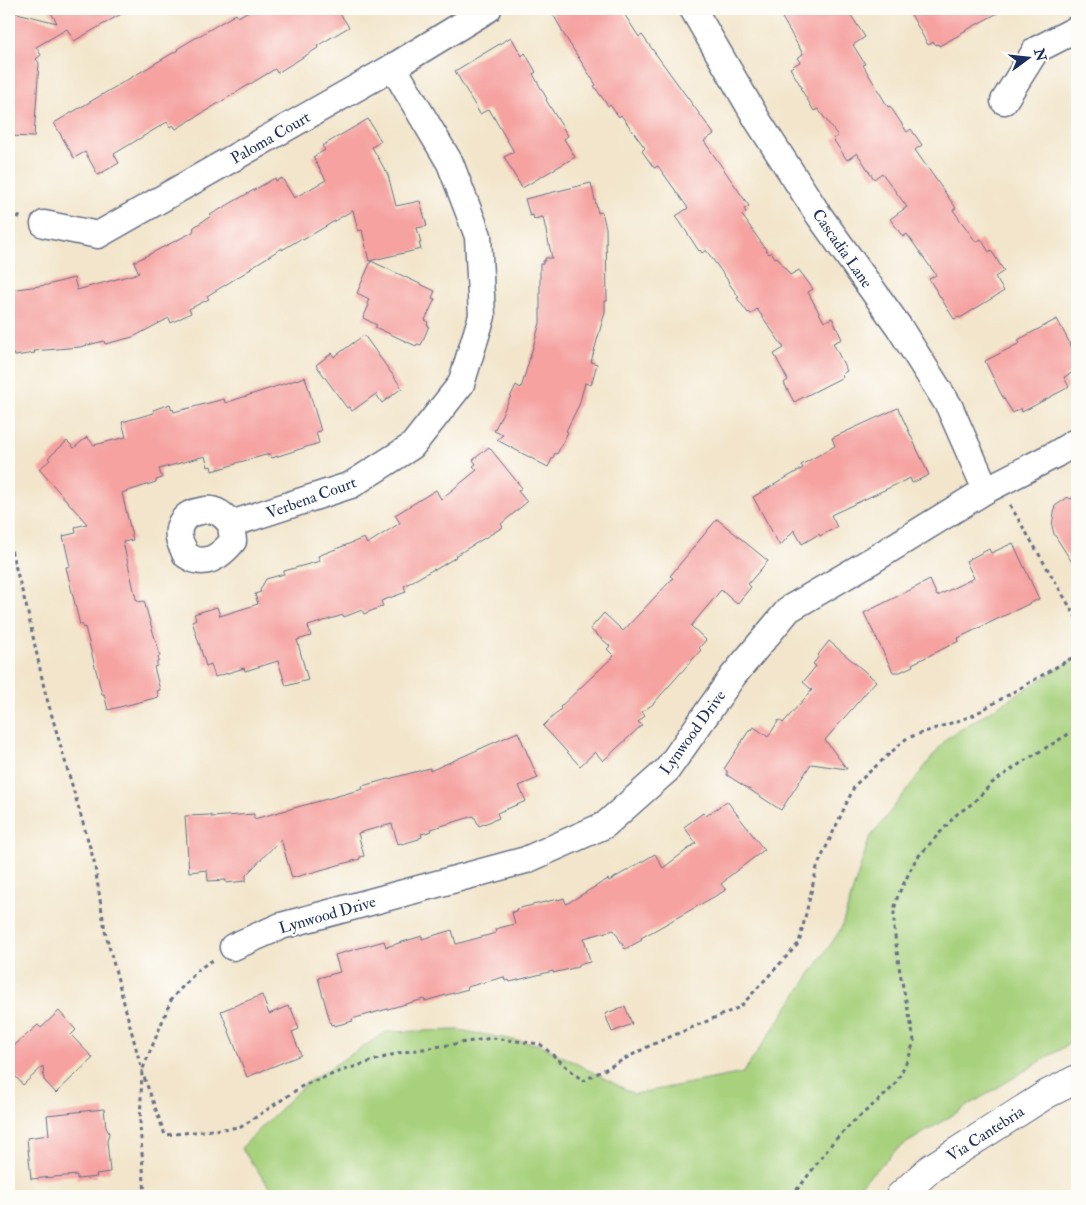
<svg xmlns="http://www.w3.org/2000/svg" width="1086" height="1205" viewBox="0 0 1086 1205" font-family="'IM FELL Double Pica',serif">
	<rect width="100%" height="100%" fill="#fdfcf7"/>
	<filter id="ink" filterUnits="userSpaceOnUse"><feTurbulence type="fractalNoise" baseFrequency=".02" numOctaves="2"/><feDisplacementMap in="SourceGraphic" scale="10" xChannelSelector="R" yChannelSelector="G"/><feConvolveMatrix kernelMatrix="1 2 1 2 8 2 1 2 1" color-interpolation-filters="sRGB"/></filter>
	<filter id="wash" filterUnits="userSpaceOnUse"><feTurbulence type="fractalNoise" baseFrequency=".0096" numOctaves="4" result="noise"/><feDisplacementMap in="SourceGraphic" scale="20" xChannelSelector="R" yChannelSelector="G"/><feGaussianBlur stdDeviation="1.12" result="paint"/><feColorMatrix in="noise" values="0 0 0 0 0 0 0 0 0 0 0 0 0 0 0 0 0 1.4 0 .05"/><feComposite in="paint" operator="in"/></filter>
	<g filter="url(#wash)">
		<rect width="100%" height="100%" fill="#f2e5cb"/>
		<path fill="#a7d17d" stroke="#61806e" d="M1077 657V1039L897 1149 849 1196H276L241 1148 305 1084 386 1032 459 1030 541 1045 634 1094 743 1073 841 929 869 839 947 738Z"/>
		<g id="blocks">
			<g fill="#f5a2a0">
				<path d="M49 9H130L74 41 67 29 36 47 41 55 36 59 39 63 34 137 9 136V11L57 23Z"/>
				<path d="M252 9H337L349 27 317 46 318 48 277 73 275 69 176 129 173 125 170 127 167 122 114 154 119 163 98 175 85 152 74 158 54 123 178 50 177 49 236 14 238 17Z"/>
				<path d="M550 9H621L639 37 642 35 714 134 704 141 749 206 744 209 746 212 742 215 769 254 771 252 775 258 777 257 790 275 799 270 813 289 808 292 824 322 832 318 842 339 833 343 847 371 842 374 843 377 794 402 784 383 788 380 774 354 784 348 757 309 751 314 749 312 748 313 737 298 739 297 728 282H729L706 250 702 253 700 250 699 251 676 216 688 208 658 166 654 168 642 151 645 148 621 115 619 117 610 105 608 106 594 86 596 85 561 30H562Z"/>
				<path d="M777 9H847L865 37 853 45 865 64 863 65 888 107 890 106 907 132 911 129 922 145 915 150 956 208 953 210 976 242 981 239 989 252 991 250 1004 271 995 277 1004 291 960 318 959 317 954 319 929 279 936 275 907 234 903 237 890 219 907 207 882 173 874 179 857 153 847 160 833 139 838 136 818 109 814 111 801 89 802 88 790 68 800 62 797 58 803 54Z"/>
				<path d="M908 9H1005L961 33V34L939 46 938 44 936 45 934 42 928 45Z"/>
				<path d="M511 37 522 56 525 53 536 72 533 74 547 99 546 100 568 136 564 139 575 157 522 188 504 157 514 152 489 109 480 114 455 71Z"/>
				<path d="M368 119 381 141 372 147 388 175 396 206 420 201 427 226 417 228 421 243H419L421 249 369 261 362 230 358 231 353 210 303 240 302 238 282 250V248L250 268 251 269 207 296 209 299 189 309 191 313 171 323 169 318 133 337 105 344 104 341 80 347 34 351 35 353 15 356 14 354 9 355V290L47 285 74 278 77 290 139 273 134 262 193 232 194 227 211 216 210 215 275 178 276 181 282 178 294 198 326 180 313 157 325 150 322 146Z"/>
				<path d="M591 183 598 213 602 212 606 228 607 301H605V312L591 362 597 364 591 385 585 383 579 405 566 431 568 432 557 454 555 453 548 467 497 440 503 435 494 431 516 385 521 388 540 323V264H543V261H545V258H552L543 217 534 219 533 215 530 216 525 199Z"/>
				<path d="M371 261 435 291 432 298 435 299 425 320 428 322 427 325 429 326 421 345 417 344 416 346 375 327 377 325 363 318 369 305 367 304 369 299 357 293Z"/>
				<path d="M1057 319 1077 357V370L1064 377 1069 387 1022 412 1021 408 1013 413 1001 394 985 361 1020 343 1018 340Z"/>
				<path d="M364 335 402 388 382 403 376 394 352 411 349 407 347 408 316 365 332 353 334 357Z"/>
				<path d="M305 377 321 431 316 432 319 443 272 458 270 454 236 463V464L212 471 211 466 208 467 205 456 159 469 162 478 156 480V482L122 493 133 540 123 542 136 599 138 602 144 601 160 656 158 657 159 661 157 662V666L154 667 160 690 157 691 159 697 108 710 104 694H102L85 627 83 628 82 624 80 625 66 567 70 566 63 536 76 533 75 527 87 524 39 469 50 460 48 458 67 441 74 448 87 437 94 445 126 437 122 422 154 413 153 410 170 404 172 410 173 409 174 412 224 399 225 403Z"/>
				<path d="M898 408 929 475 912 483 910 478 831 515 837 527 820 536 819 534 802 544 794 530 780 546 753 497 803 468 801 465 835 446 832 438Z"/>
				<path d="M489 447 522 488 518 491 527 502 501 524 503 527 455 556 456 557 435 570 434 569 404 586 406 592 381 601 383 606 364 614 362 610 344 617 343 615 308 626 311 636 297 640 308 680 286 686 278 661 245 671 244 668 215 677 211 664 206 666 192 621 196 619 194 614 217 607 220 616 258 604 255 594 261 592 260 590 266 579 284 574V571L320 561 318 556 364 538 367 544 400 523 395 515 436 490 441 499 477 470 473 466 476 464 473 460Z"/>
				<path d="M1077 495V570L1054 534 1052 526 1055 506 1068 497 1070 499Z"/>
				<path d="M717 519 768 561 748 584 751 587 737 604 721 590 691 626 706 640 699 648 701 650 653 704 642 712 645 716 638 722 642 725 603 761 595 752 580 766 543 726 561 709 560 707 614 656 607 649 610 646 590 629 604 613 623 631 673 578 670 576Z"/>
				<path d="M1013 543 1039 599 958 638 959 641 912 664 913 666 900 672H893L864 613 930 580 937 596 974 578 966 561 989 549 991 553Z"/>
				<path d="M829 641 876 681 825 740 847 769 811 764 781 810 727 775V771L724 769 750 729 752 730 754 727 768 737 779 720 783 723 812 690 803 682 816 666 813 664 819 656 818 655Z"/>
				<path d="M518 732 538 778 519 786 526 801 497 813 499 818 479 826 474 816 431 829 432 831 421 834 422 837 419 838V839L402 844 401 843 398 844 392 824 358 833 364 856 360 857V859L292 878 281 839 246 875V881L226 883V880L208 881 207 870 189 872 185 816 211 815V817L254 814V819L363 789 362 786 430 768V771Z"/>
				<path d="M727 801 764 850 727 878V879L721 884 726 890 641 938 642 940 625 949 614 930 584 938 590 962 578 965V967L553 973V971L510 982 509 980 505 981 504 977 467 987 468 989 425 1001 424 999 355 1018 352 1019 353 1021 334 1026V1024L331 1025 318 978 340 972 335 955 384 941 386 947 422 936V939L452 930 456 944 496 933 495 929 515 924 512 912 516 911V909L558 899V900L564 898 566 904 608 879 609 881 655 854 663 868 696 843 684 827 703 813 706 816Z"/>
				<path d="M262 995 269 1014 288 1006 289 1009 291 1008 299 1029 292 1032 301 1055 247 1077 221 1011Z"/>
				<path d="M625 1006 632 1024 612 1032 605 1014Z"/>
				<path d="M59 1011 76 1030 71 1035 93 1058 56 1093 44 1080 43 1066 23 1085 9 1069V1050L38 1025 41 1028Z"/>
				<path d="M104 1109 106 1127 109 1133 107 1141 110 1172 96 1174 97 1177 77 1179V1175L31 1179 27 1138 49 1135 47 1115Z"/>
			</g>
		</g>
	</g>
	<g filter="url(#ink)">
		<use href="#blocks" fill-opacity="0" stroke="#666f84" stroke-width="1"/>
		<g fill="none" stroke-linecap="round" stroke-linejoin="round">
			<defs>
				<g id="minor">
					<path d="M693 9 758 121 818 214 899 327 949 406 986 490"/>
					<path d="M1004 101 1036 50 1077 29"/>
					<path d="M44 224 98 235 393 67 488 9"/>
					<path d="M231 524C223 514 214 507 201 511 196 512 190 513 187 516 176 525 177 538 183 548 184 551 185 554 186 555 187 556 192 558 193 559 209 566 224 552 233 541L231 524 351 485 412 446 461 384 482 316 478 236 450 163 393 67"/>
					<path d="M233 947 281 926 526 860 605 825 667 770 733 676 789 609 871 561 986 490 1056 454 1077 441"/>
				</g>
				<path id="major" d="M900 1196 931 1168 1047 1094 1077 1079"/>
			</defs>
			<use href="#minor" stroke="#666f84" stroke-width="29"/>
			<use href="#major" stroke="#666f84" stroke-width="30"/>
			<g stroke="#666f84" stroke-width="3" stroke-dasharray="4 4" stroke-linecap="butt">
				<path d="M9 214 23 218"/>
				<path d="M1010 505 1077 619"/>
				<path d="M9 543 27 609 45 692 94 861 105 931 142 1071 165 1135 241 1127 304 1085 341 1071 398 1053 492 1038 540 1044 583 1081 651 1045 740 1007 799 943 817 867 855 785 907 738 972 716 1077 655"/>
				<path d="M145 1196 140 1125 142 1071 172 998 200 968 213 960"/>
				<path d="M791 1196 801 1185 833 1142 853 1122 887 1093 896 1083 909 1057 914 1041 911 1024 900 973 894 929V910L898 895 916 859 957 814 973 803 992 783 1024 761 1077 729"/>
			</g>
			<use href="#minor" stroke="#fff" stroke-width="26"/>
			<use href="#major" stroke="#fff" stroke-width="28"/>
		</g>
	</g>
	<g text-anchor="middle" stroke-width="4" stroke-linejoin="round" paint-order="stroke">
		<g font-size="16" fill="#1b2f5e" stroke="#fdfcf7">
			<text transform="translate(270 137) rotate(-30)" y="6">Paloma Court</text>
			<text transform="translate(843 248) rotate(55)" y="6">Cascadia Lane</text>
			<text transform="translate(311 497) rotate(-20)" y="6">Verbena Court</text>
			<text transform="translate(692 732) rotate(-54)" y="6">Lynwood Drive</text>
			<text transform="translate(327 914) rotate(-16)" y="6">Lynwood Drive</text>
			<text transform="translate(985 1133) rotate(-33)" y="6">Via Cantebria</text>
		</g>
	</g>
	<rect width="1086" height="1205" fill="none" stroke="#fdfcf7" stroke-width="30"/>
	<g transform="translate(1028 58) rotate(75)" stroke="#fdfcf7" stroke-width="4" paint-order="stroke">
	<path d="M0-4L9 19L0 12L-9 19Z" fill="#1b2f5e"/>
	<text y="-8" font-size="14" font-weight="bold" text-anchor="middle" fill="#1b2f5e">N</text>
	</g>
</svg>
